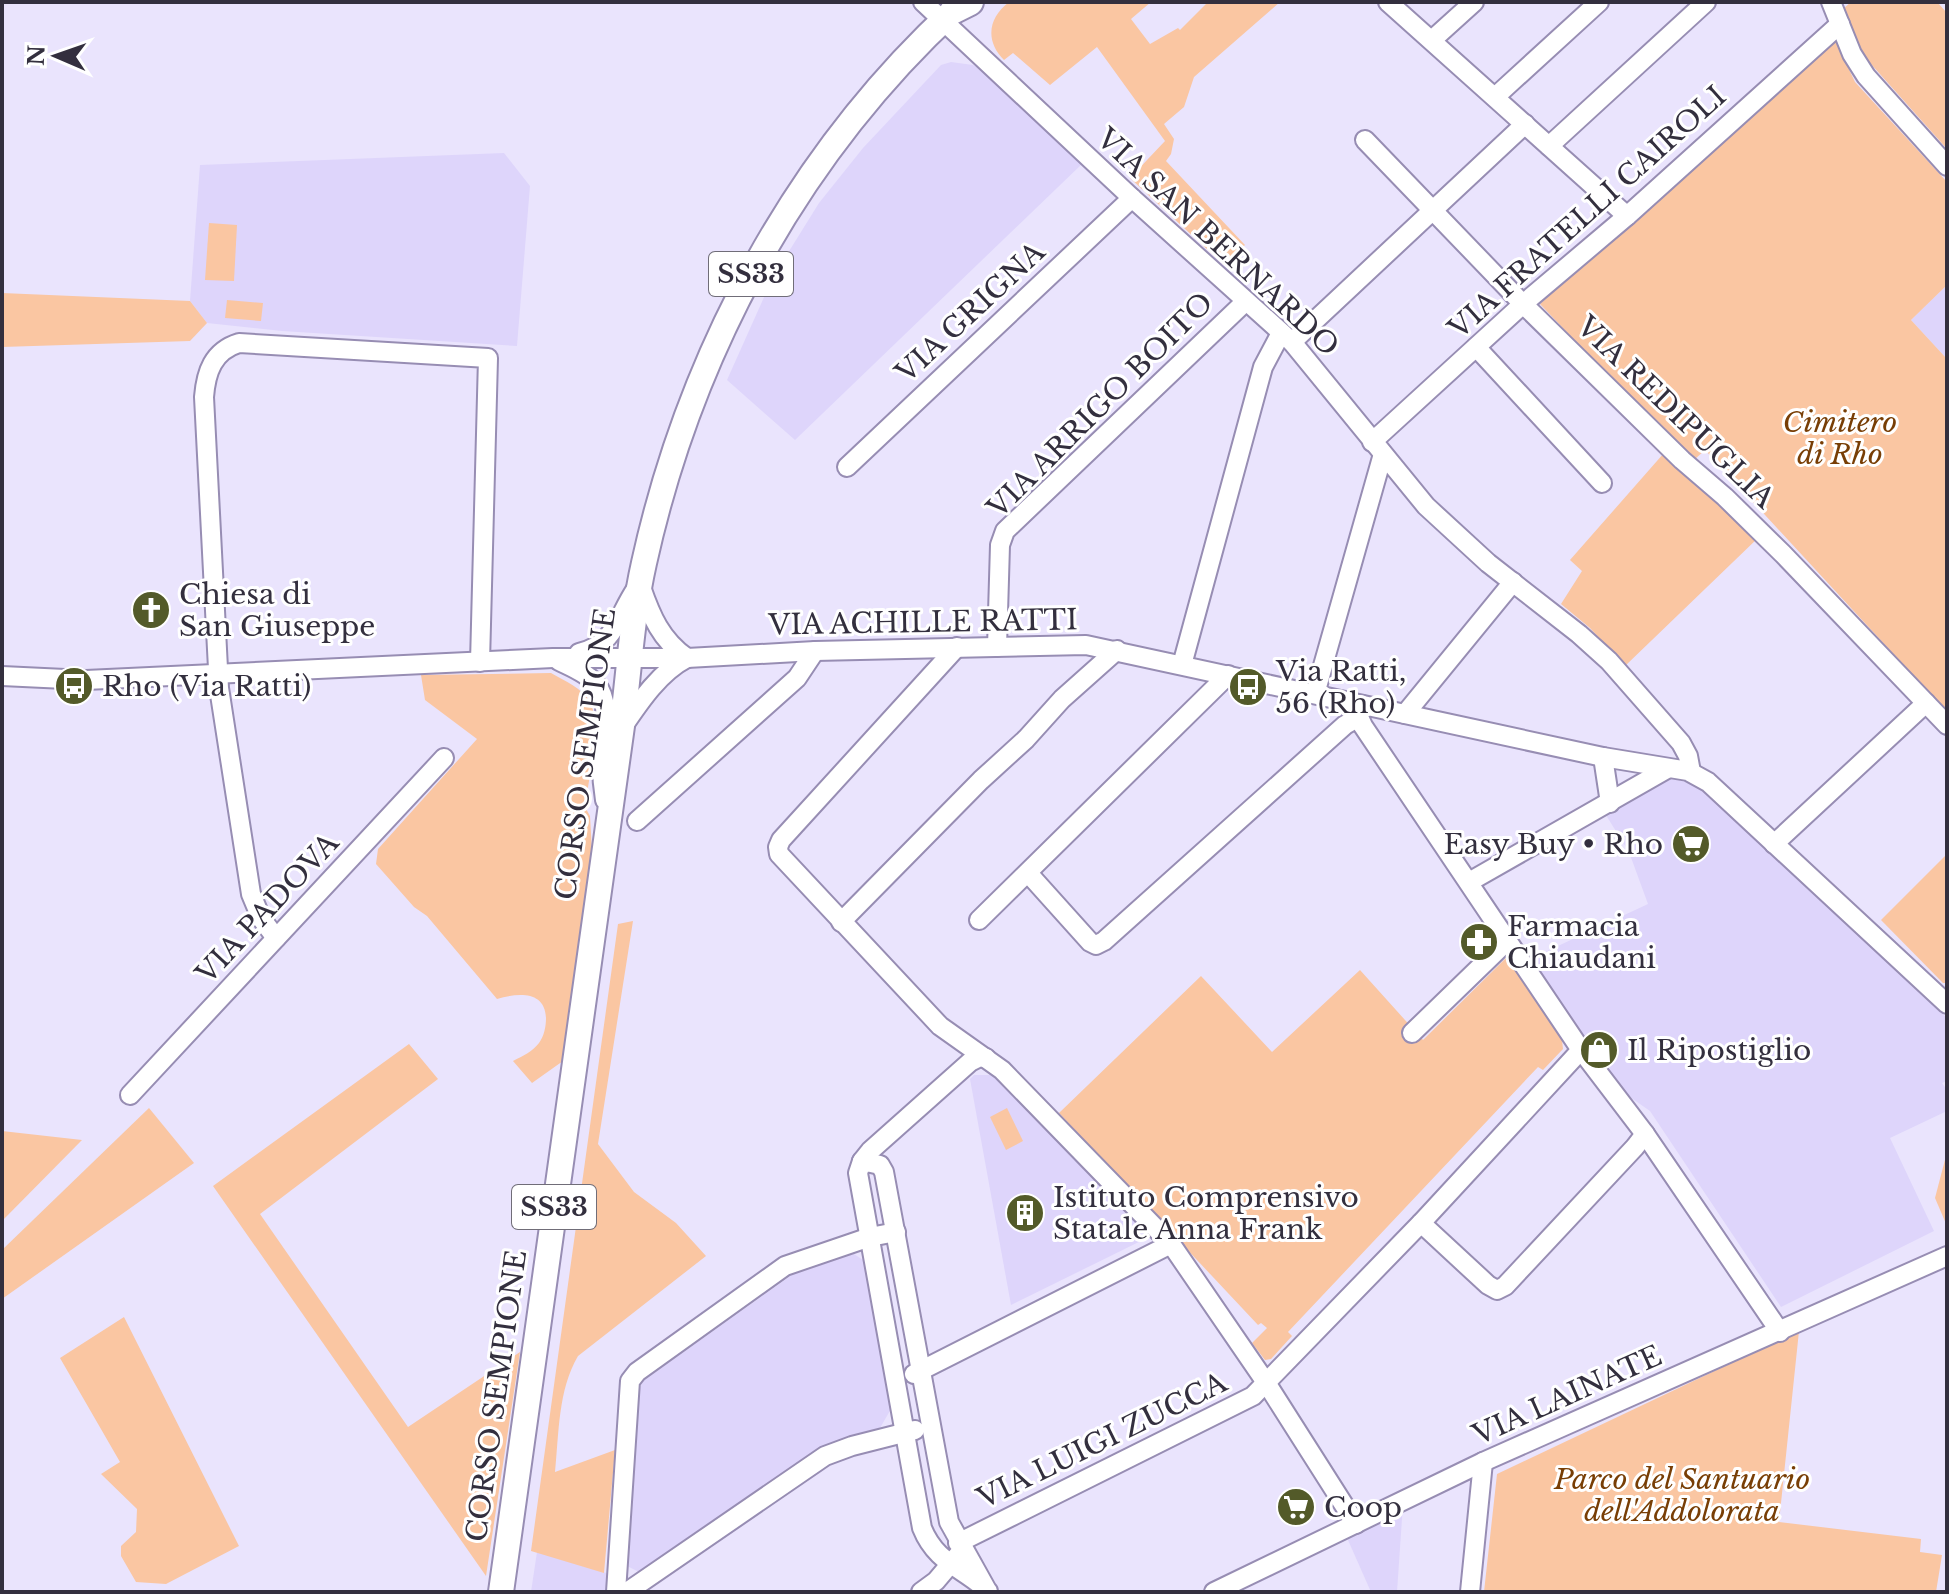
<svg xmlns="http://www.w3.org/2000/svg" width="1949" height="1594" viewBox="0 0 1949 1594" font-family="'Libre Baskerville',serif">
	<rect width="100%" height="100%" fill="#eae4fd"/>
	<g fill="#ded5fb">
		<path d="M951 62 973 65 983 71 1083 163 795 440 727 380 773 277 819 203 863 148 941 65Z"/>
		<path d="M504 153 530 186 517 346 282 331 207 323 190 301 200 165Z"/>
		<path d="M1947 285V359L1911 320Z"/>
		<path d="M1668 776 1690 779 1701 787 1947 1018V1081L1942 1083 1947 1090V1111L1890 1138 1934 1231 1781 1307 1650 1111 1617 1088 1530 959 1648 904 1629 852 1604 812Z"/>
		<path d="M974 1075H992L1150 1232 1149 1237 1011 1305 970 1079Z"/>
		<path d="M851 1252 866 1262 891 1409 880 1428 818 1448 639 1572 627 1566 638 1392 643 1381 796 1272Z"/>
		<path d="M1403 1504 1397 1592H1371L1344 1531Z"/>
		<path d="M537 1552 613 1575V1592H531Z"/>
	</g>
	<g fill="#fac6a2">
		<path d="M1009 2H1151L1131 19 1150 44 1178 28 1180 30 1208 2H1280L1194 77 1184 107 1164 124 1174 139 1171 154 1166 161 1245 245 1224 265 1130 178 1165 141 1097 47 1050 85 1013 53 1004 60C985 41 988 18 1009 2Z"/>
		<path d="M1851 2H1937L1947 13V149L1862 54 1852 38 1843 9Z"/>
		<path d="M1834 38 1855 82 1947 182V285L1911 320 1947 359V712L1705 450 1694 460 1655 425 1540 304Z"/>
		<path d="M209 223 237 225 234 281 205 280Z"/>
		<path d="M2 293 190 301 207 323 190 341 2 347Z"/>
		<path d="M227 300 263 303 261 321 225 318Z"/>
		<path d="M1664 453 1759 537 1625 666 1590 628 1561 604 1582 571 1570 560Z"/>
		<path d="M551 673C565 681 582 688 590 702 602 723 588 782 585 807L590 816 592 852 563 1061 532 1083 513 1061C523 1056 533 1051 539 1043 544 1036 546 1027 546 1018 545 990 517 993 497 999L427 916 414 907 376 864 378 849 477 739 425 700 421 675Z"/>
		<path d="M1947 854V983H1943L1881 920Z"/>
		<path d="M633 921 598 1144 634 1192 676 1223 706 1256 578 1356C558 1390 559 1433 555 1472L615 1450 604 1573 531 1551 618 924Z"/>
		<path d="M1507 957 1562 1040 1563 1049 1543 1070 1538 1067 1288 1332 1292 1336 1271 1359 1265 1360 1252 1343 1267 1328 1261 1323 1258 1325 1059 1113 1201 976 1272 1052 1360 970 1423 1040Z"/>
		<path d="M409 1044 438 1079 260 1214 408 1427 520 1352 486 1576 213 1186Z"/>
		<path d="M149 1108 194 1163 2 1299V1250Z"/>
		<path d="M1007 1108 1023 1141 1006 1150 990 1117Z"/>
		<path d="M2 1131 82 1140 2 1221Z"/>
		<path d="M1947 1152V1226L1935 1198Z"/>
		<path d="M124 1317 239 1546 166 1584 136 1582 121 1556V1546L136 1532 137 1509 101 1474 120 1462 60 1358Z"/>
		<path d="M1799 1331 1779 1522 1921 1539 1920 1552 1942 1555 1936 1592H1484L1497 1474Z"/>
	</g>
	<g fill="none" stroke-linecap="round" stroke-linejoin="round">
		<defs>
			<g id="minor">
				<path d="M923 2 1132 198 1292 342 1426 506 1488 563 1579 634 1609 661 1681 743 1688 756 1691 772"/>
				<path d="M1388 2 1627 216"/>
				<path d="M1831 2 1852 54 1866 76 1947 166"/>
				<path d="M1432 40 1474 2"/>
				<path d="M1495 97 1599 2"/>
				<path d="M1365 140 1523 304 1682 460 1725 497 1783 554 1947 725"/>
				<path d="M1549 146 1706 2"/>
				<path d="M1292 342 1525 124"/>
				<path d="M1476 347 1602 483"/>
				<path d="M1372 442 1523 304 1627 216 1840 24"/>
				<path d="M847 467 1132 198"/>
				<path d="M641 587C651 616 661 640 687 658"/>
				<path d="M957 647 781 840 778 847 779 854 940 1026 1002 1070 1171 1244 1267 1384 1356 1524"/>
				<path d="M997 647 1000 545 1005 531 1245 302"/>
				<path d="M579 653C616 644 617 617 636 589"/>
				<path d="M559 661C571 667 587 673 596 684 613 705 602 738 602 763 602 775 603 788 605 800"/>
				<path d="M1182 665 1263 367 1281 333"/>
				<path d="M2 676 86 680 553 658H687L815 651 1086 645 1603 757 1688 771 1708 782 1947 1004"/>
				<path d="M1315 694 1383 454"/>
				<path d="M1362 705 1359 717 1363 726 1581 1050 1645 1134 1780 1332"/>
				<path d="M1405 714 1513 582"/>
				<path d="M624 725C641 700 660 672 687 658"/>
				<path d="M1603 757 1610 803"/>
				<path d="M637 821 797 678 815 651"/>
				<path d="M1774 844 1926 703"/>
				<path d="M1028 873 1090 942 1096 945 1104 941 1345 725 1359 717"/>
				<path d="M1469 882 1667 769"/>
				<path d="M979 920 1228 675"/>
				<path d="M841 922 981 780 1026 739 1062 699 1117 650"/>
				<path d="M276 938 261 918 251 894 219 688 204 397C206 372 213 351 239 343L488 358 480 662"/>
				<path d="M1412 1033 1507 941"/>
				<path d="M130 1095 444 758"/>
				<path d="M862 1161 870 1151 970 1062 980 1057 986 1058"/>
				<path d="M1421 1223 1488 1285 1497 1290 1505 1286 1635 1147 1645 1134"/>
				<path d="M914 1374 1171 1244"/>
				<path d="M958 1543 1253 1396 1421 1223 1581 1050"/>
				<path d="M988 1591C962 1567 936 1563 922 1528L858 1173 862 1161 880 1165 884 1172 949 1522 988 1592"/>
				<path d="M616 1592 630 1381 637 1372 785 1266 870 1237 896 1232"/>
				<path d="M627 1592 825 1456 852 1446 915 1430"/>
				<path d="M921 1592 936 1581 958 1555"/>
				<path d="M1214 1592 1483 1462 1947 1256"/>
				<path d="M1470 1592 1483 1462"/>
			</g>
			<path id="major" d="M501 1592 622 726C629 672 632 616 644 563 690 354 796 156 954 10"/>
			<path id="highway" d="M954 10 970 2"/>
		</defs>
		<use href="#minor" stroke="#978db3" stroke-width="22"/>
		<use href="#major" stroke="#978db3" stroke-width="28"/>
		<use href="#highway" stroke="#978db3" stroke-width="30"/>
		<use href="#minor" stroke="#fff" stroke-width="18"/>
		<use href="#major" stroke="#fff" stroke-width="24"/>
		<use href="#highway" stroke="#fff" stroke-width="26"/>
	</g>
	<defs>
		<symbol id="church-disc" viewBox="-11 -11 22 22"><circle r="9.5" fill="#535a29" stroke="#fff"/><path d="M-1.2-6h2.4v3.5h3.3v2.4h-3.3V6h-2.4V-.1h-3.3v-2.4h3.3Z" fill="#fff"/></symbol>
		<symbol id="bus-disc" viewBox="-11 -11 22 22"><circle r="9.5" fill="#535a29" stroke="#fff"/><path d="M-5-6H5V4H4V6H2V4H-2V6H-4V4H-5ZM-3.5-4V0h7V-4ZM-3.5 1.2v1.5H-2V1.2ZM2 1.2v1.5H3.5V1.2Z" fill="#fff"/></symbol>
		<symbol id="supermarket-disc" viewBox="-11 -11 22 22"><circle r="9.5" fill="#535a29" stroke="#fff"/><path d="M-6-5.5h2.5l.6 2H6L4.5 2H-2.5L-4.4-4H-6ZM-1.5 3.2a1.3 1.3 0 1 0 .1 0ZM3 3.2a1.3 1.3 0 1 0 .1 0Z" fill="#fff"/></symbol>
		<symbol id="pharmacy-disc" viewBox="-11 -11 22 22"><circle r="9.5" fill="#535a29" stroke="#fff"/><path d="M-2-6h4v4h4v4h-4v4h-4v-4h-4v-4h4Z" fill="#fff"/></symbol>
		<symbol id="shop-disc" viewBox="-11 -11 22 22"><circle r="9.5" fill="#535a29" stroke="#fff"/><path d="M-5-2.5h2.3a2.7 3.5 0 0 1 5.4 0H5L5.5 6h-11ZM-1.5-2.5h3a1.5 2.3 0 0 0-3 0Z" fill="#fff"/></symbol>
		<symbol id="building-disc" viewBox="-11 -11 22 22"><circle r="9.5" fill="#535a29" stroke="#fff"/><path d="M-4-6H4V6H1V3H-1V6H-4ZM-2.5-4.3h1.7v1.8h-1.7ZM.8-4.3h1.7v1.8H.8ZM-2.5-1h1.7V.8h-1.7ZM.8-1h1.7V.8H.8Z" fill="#fff"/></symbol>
	</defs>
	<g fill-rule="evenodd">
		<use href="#church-disc" x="129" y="588" width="44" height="44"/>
		<use href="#bus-disc" x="52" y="664" width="44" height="44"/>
		<use href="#bus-disc" x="1226" y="665" width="44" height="44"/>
		<use href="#supermarket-disc" x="1669" y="822" width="44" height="44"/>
		<use href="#pharmacy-disc" x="1457" y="920" width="44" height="44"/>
		<use href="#shop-disc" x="1577" y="1028" width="44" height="44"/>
		<use href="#building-disc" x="1003" y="1191" width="44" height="44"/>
		<use href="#supermarket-disc" x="1274" y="1485" width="44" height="44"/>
	</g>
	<g text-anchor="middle" stroke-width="6" stroke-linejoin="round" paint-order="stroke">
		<g fill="#fff" stroke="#706d78" stroke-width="2">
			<rect x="709" y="252" width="84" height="44" rx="6"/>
			<rect x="512" y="1185" width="84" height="44" rx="6"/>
		</g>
		<g font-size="26" font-weight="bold" fill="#332f3e">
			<text x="751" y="283">SS33</text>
			<text x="554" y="1216">SS33</text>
		</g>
		<g font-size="28" fill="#332f3e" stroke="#fff">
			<text transform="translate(1587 212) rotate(-42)" y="10">VIA FRATELLI CAIROLI</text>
			<text transform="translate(1218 242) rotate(43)" y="10">VIA SAN BERNARDO</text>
			<text transform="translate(970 312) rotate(-43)" y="10">VIA GRIGNA</text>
			<text transform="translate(1100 405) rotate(-45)" y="10">VIA ARRIGO BOITO</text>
			<text transform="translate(1676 412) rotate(44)" y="10">VIA REDIPUGLIA</text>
			<text transform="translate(923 622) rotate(-1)" y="10">VIA ACHILLE RATTI</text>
			<text transform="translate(585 754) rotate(-82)" y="10">CORSO SEMPIONE</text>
			<text transform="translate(267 908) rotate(-47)" y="10">VIA PADOVA</text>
			<text transform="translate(1567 1395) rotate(-24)" y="10">VIA LAINATE</text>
			<text transform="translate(496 1396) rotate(-82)" y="10">CORSO SEMPIONE</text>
			<text transform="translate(1102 1440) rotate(-26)" y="10">VIA LUIGI ZUCCA</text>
		</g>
		<g font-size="28" font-style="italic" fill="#783e05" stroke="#fff">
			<text x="1840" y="432">Cimitero<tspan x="1840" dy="32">di Rho</tspan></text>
			<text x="1682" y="1489">Parco del Santuario<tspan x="1682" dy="32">dell'Addolorata</tspan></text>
		</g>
		<g font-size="28" fill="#332f3e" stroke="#fff" text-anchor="start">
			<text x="179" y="604">Chiesa di<tspan x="179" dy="32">San Giuseppe</tspan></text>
			<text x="1276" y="681">Via Ratti,<tspan x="1276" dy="32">56 (Rho)</tspan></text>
			<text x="102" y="696">Rho (Via Ratti)</text>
			<text x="1663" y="854" text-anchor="end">Easy Buy • Rho</text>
			<text x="1507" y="936">Farmacia<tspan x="1507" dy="32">Chiaudani</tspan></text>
			<text x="1627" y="1060">Il Ripostiglio</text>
			<text x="1053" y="1207">Istituto Comprensivo<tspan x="1053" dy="32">Statale Anna Frank</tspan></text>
			<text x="1324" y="1517">Coop</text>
		</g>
	</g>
	<rect width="1949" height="1594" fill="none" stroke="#332f3e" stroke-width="8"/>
	<g transform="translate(56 56) rotate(272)" stroke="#ffffff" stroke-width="6" paint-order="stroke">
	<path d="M0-6L14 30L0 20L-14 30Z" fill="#332f3e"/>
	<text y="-12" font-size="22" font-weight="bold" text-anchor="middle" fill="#332f3e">N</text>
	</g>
</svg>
